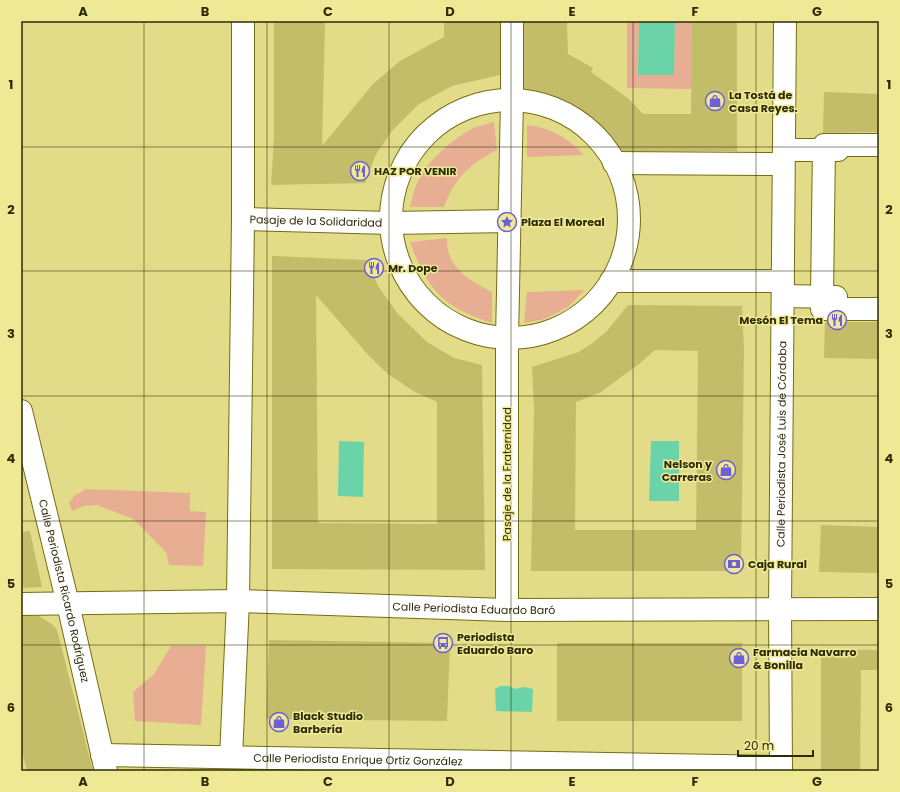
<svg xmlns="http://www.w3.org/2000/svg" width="900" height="792" viewBox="0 0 900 792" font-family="Poppins,sans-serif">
	<rect width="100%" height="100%" fill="#e2dc89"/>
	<g fill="#e7ae94">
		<path d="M627 21H639L638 75H674L675 21H692V89L627 88Z"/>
		<path d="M494 122 497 150C470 164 455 177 444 207H410C412 200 413 193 416 186 426 161 453 138 476 127 482 125 488 124 494 122Z"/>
		<path d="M527 125C550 127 568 138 584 155L527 157Z"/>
		<path d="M447 238C447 243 447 249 449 254 456 274 475 283 492 292V323C442 307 428 290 410 242Z"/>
		<path d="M585 290 568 307 545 319 524 323 527 292Z"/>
		<path d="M86 489 190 493V511L206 512 203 566 169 565 166 552 133 519 97 505 84 506 72 511 69 503 74 496Z"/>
		<path d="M171 646H206L201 725 135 721 133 692 154 674Z"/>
	</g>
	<g fill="#6bd3a9">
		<path d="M639 21H675L674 75H638Z"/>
		<path d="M339 441 364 442 363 497 338 496Z"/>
		<path d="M651 441H679V501H649Z"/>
		<path d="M500 686H509L515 689 523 687 533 689 532 712 496 711 495 689Z"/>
	</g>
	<g fill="#c3bd6a" fill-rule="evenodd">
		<path d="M274 21H325L322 146 373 84 400 61 444 37V21H500V75L452 86 419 104 392 131 376 154 365 183 271 185 274 137Z"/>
		<path d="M524 21H567L568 54 593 68 591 72 629 99 643 114H691L692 21H737V151H616L600 132 572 112 549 101 531 95 524 94Z"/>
		<path d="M824 92 879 94V132L823 133Z"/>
		<path d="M272 256 367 260 378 286 398 314 427 342 454 358 482 365 485 570 272 569ZM316 295 369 356 388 374 415 392 437 402V524L318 523Z"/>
		<path d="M628 305 742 306 744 350 741 571H531L534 408 532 367 579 352 594 342 607 331ZM655 350 698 351 696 530H575L576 402 601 392 639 364Z"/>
		<path d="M825 322H879V359L824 358Z"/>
		<path d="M821 525 879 527V573L819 572Z"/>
		<path d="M30 531 42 587 21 588V532Z"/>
		<path d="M21 616H39L53 625 57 630 93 771H27L21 748Z"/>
		<path d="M269 640 450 643 447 721 266 719Z"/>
		<rect x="557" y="643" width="185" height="78"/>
		<path d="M821 649 879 650V670H861L860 771H821Z"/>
	</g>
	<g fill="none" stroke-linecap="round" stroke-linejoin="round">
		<defs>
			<g id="minor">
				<circle cx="510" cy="219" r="119"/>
				<path d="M879 145H824L822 297V309H879"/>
				<path d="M784 150H838"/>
				<path d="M614 163 783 164"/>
				<path id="s1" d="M243 219 390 223 510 221"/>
				<path d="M611 281H783"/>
				<path d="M783 296 836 297"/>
				<path id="s2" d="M21 411 68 604 106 771"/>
				<path id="s3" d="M21 604 238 601 507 610 879 609"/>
				<path d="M507 610V339L512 99V21"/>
				<path id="s4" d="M102 755 781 767"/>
				<path d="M231 757 238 601 243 219V21"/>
				<path id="s5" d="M781 771 780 608 785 21"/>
			</g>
		</defs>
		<use href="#minor" stroke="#746d11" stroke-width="24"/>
		<use href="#minor" stroke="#fff" stroke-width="22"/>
	</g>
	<path fill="none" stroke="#2e2b07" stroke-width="1" stroke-opacity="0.55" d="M144 21V771M267 21V771M389 21V771M511 21V771M633 21V771M756 21V771M21 147H879M21 271H879M21 396H879M21 521H879M21 645H879"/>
	<defs>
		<symbol id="shop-ring" viewBox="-11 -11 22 22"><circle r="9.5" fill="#efe995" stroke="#6e5ed8" stroke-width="1.5"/><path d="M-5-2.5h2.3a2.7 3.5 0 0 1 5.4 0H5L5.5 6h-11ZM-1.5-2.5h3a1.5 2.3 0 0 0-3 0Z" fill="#6e5ed8"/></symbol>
		<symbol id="restaurant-ring" viewBox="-11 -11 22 22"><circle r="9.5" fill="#efe995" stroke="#6e5ed8" stroke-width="1.5"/><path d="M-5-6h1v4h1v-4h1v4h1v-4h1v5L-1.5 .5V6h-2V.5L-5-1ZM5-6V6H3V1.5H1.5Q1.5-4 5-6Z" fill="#6e5ed8"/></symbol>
		<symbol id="sight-ring" viewBox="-11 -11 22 22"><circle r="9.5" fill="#efe995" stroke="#6e5ed8" stroke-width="1.5"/><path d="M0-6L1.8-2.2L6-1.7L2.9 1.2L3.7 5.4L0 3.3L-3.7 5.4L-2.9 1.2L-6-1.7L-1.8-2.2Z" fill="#6e5ed8"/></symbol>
		<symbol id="bank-ring" viewBox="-11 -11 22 22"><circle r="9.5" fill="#efe995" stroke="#6e5ed8" stroke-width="1.5"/><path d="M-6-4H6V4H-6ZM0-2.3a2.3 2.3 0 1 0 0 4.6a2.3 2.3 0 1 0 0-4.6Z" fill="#6e5ed8"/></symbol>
		<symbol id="bus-ring" viewBox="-11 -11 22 22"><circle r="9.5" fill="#efe995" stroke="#6e5ed8" stroke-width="1.5"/><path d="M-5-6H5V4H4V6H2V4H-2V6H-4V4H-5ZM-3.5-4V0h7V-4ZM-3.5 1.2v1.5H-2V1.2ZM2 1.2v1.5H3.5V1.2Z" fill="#6e5ed8"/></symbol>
	</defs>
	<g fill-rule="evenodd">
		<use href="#shop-ring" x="704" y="90" width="22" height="22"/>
		<use href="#restaurant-ring" x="349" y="160" width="22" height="22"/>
		<use href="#sight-ring" x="496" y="211" width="22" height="22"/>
		<use href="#restaurant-ring" x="363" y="257" width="22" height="22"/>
		<use href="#restaurant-ring" x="826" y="309" width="22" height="22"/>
		<use href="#shop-ring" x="715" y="459" width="22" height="22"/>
		<use href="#bank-ring" x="723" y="553" width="22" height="22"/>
		<use href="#bus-ring" x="432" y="632" width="22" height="22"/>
		<use href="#shop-ring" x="728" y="647" width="22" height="22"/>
		<use href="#shop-ring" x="268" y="711" width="22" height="22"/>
	</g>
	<g text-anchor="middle" stroke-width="3" stroke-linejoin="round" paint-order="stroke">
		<g font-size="11" font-weight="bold" fill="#2e2b07" stroke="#efe995" text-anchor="start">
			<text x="729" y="99">La Tostá de<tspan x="729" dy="13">Casa Reyes.</tspan></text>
			<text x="374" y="175">HAZ POR VENIR</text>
			<text x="521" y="226">Plaza El Moreal</text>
			<text x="388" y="272">Mr. Dope</text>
			<text x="823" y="324" text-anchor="end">Mesón El Tema</text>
			<text x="712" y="468" text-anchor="end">Nelson y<tspan x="712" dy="13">Carreras</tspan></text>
			<text x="748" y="568">Caja Rural</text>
			<text x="457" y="641">Periodista<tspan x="457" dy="13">Eduardo Baro</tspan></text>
			<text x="753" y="656">Farmacia Navarro<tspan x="753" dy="13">&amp; Bonilla</tspan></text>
			<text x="293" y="720">Black Studio<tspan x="293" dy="13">Barbería</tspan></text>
		</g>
		<g font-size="11" fill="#2e2b07" stroke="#efe995">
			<text dy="4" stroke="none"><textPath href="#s1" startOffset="73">Pasaje de la Solidaridad</textPath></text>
			<text dy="4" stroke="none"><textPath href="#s5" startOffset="327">Calle Periodista José Luis de Córdoba</textPath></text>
			<text transform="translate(507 474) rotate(-90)" y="4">Pasaje de la Fraternidad</text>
			<text dy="4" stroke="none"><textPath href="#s2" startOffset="185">Calle Periodista Ricardo Rodríguez</textPath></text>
			<text dy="4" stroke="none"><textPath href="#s3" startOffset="453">Calle Periodista Eduardo Baró</textPath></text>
			<text dy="4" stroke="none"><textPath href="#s4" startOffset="256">Calle Periodista Enrique Ortiz González</textPath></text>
		</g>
	</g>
	<rect width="900" height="792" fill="none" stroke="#efe995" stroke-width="44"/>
	<path d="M738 750v6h75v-6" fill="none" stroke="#2e2b07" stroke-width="2"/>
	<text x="744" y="750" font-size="12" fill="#2e2b07" stroke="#efe995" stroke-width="3" paint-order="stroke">20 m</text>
	<rect x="22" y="22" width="856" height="748" fill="none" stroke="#2e2b07" stroke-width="1.5"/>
	<g font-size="13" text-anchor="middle" font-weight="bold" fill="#2e2b07">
		<text x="83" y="16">A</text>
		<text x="205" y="16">B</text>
		<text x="328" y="16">C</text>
		<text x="450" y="16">D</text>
		<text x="572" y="16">E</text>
		<text x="695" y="16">F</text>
		<text x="817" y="16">G</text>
		<text x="11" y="89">1</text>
		<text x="889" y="89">1</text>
		<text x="11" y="214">2</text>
		<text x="889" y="214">2</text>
		<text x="11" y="338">3</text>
		<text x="889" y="338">3</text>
		<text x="11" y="463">4</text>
		<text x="889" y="463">4</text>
		<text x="11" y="588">5</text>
		<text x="889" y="588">5</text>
		<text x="11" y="712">6</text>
		<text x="889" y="712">6</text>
		<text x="83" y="786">A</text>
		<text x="205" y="786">B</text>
		<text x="328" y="786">C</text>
		<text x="450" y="786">D</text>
		<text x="572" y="786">E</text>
		<text x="695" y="786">F</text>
		<text x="817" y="786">G</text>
	</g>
</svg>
